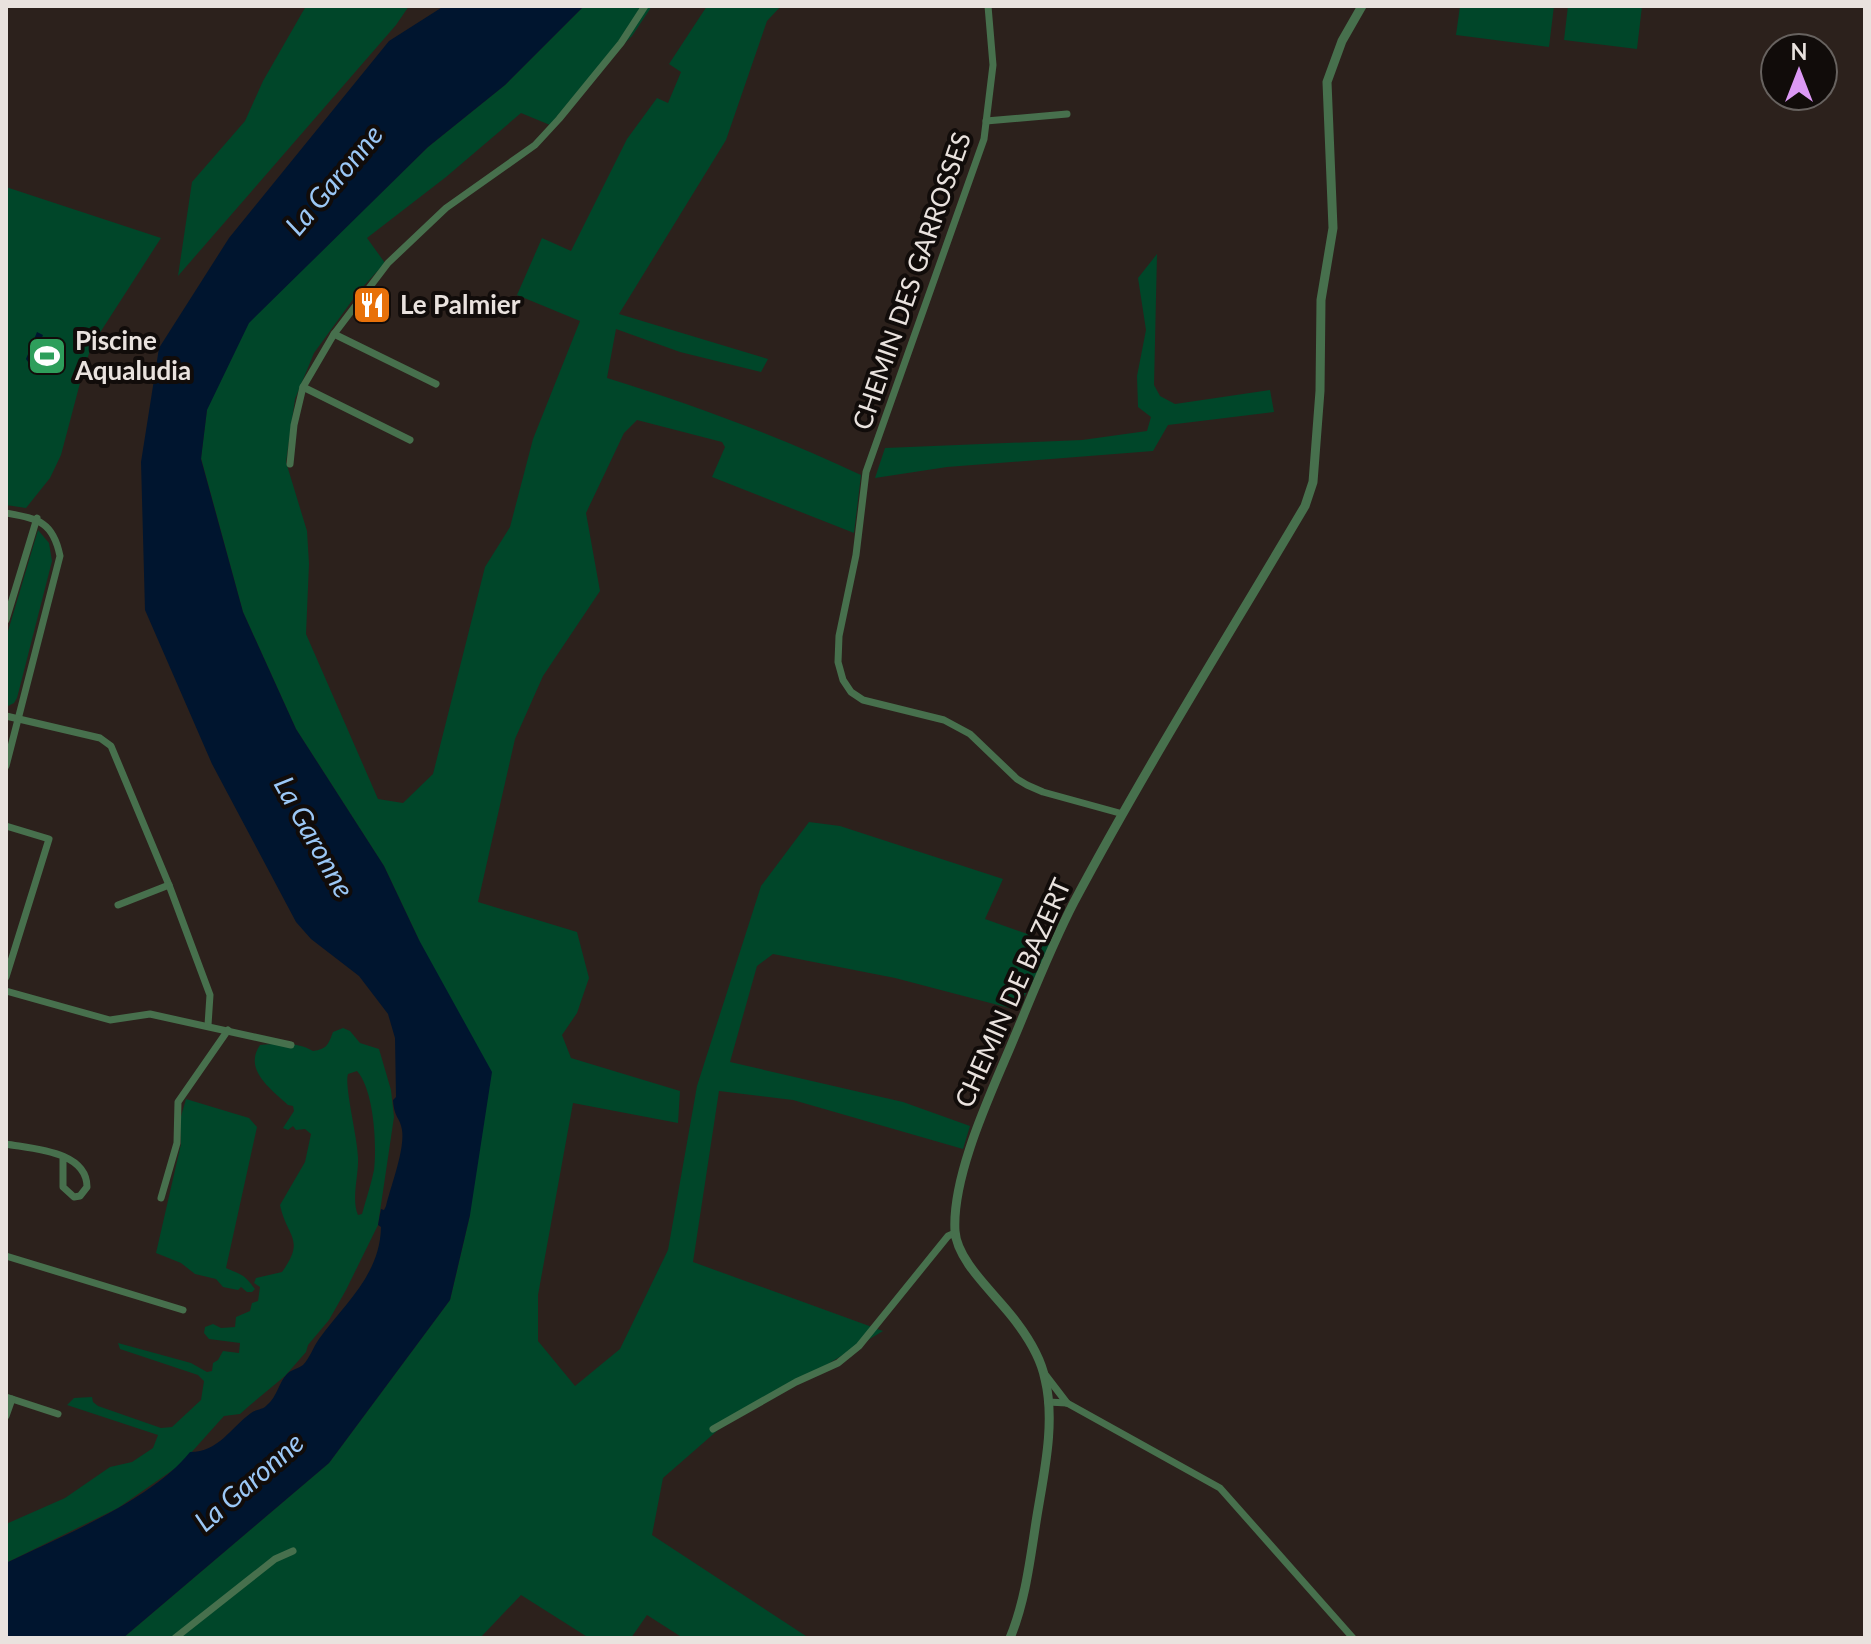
<svg xmlns="http://www.w3.org/2000/svg" width="1871" height="1644" viewBox="0 0 1871 1644" font-family="Lato,sans-serif">
	<rect width="100%" height="100%" fill="#2c211c"/>
	<g fill="#004629" fill-rule="evenodd">
		<path d="M306 6H409L396 25 178 276 192 182 245 121 263 81Z"/>
		<path d="M584 6H652L632 36 587 80 550 125 521 113 446 177 367 238 385 263 359 291 314 353 295 399 286 462 307 531 309 564 306 634 378 799 403 803 433 774 485 567 510 527 533 439 580 321 517 295 542 238 571 251 627 139 657 98 668 103 681 72 669 64 707 6H781L767 21 726 140 619 314 768 359 761 372 680 352 616 329 607 378C694 405 778 436 861 475L854 533 712 477 725 447 722 442 637 420 624 433 586 513 600 591 543 676 515 739 478 902 577 932 589 978 577 1013 562 1035 571 1058 680 1091 678 1123 573 1103 538 1295V1341L575 1386 620 1349 668 1250 697 1086 761 886 809 822 840 826 1003 879 985 919 1053 943 1017 1010 895 978 773 954 757 966 730 1062 903 1102 970 1126 963 1149 793 1100 719 1091 693 1262 883 1331 718 1430 663 1478 652 1535 809 1638H683L647 1615 631 1638H589L521 1595 480 1638H123L329 1463 450 1300 470 1215 419 940 384 866 296 729 243 612 201 458 207 409 248 323 428 147 505 85Z"/>
		<path d="M1460 6H1554L1549 47 1456 35Z"/>
		<path d="M1568 6H1642L1637 49 1564 40Z"/>
		<path d="M6 187 161 238 92 345 84 368 61 455 50 478 26 508 6 505Z"/>
		<path d="M1157 254 1154 385 1160 396 1175 404 1270 390 1274 412 1168 425 1153 451 947 467 875 478 885 448 1082 440 1147 431 1151 417 1138 407 1137 376 1146 330 1138 278Z"/>
		<path d="M38 530 49 543 52 561 17 698 14 703 6 707V638Z"/>
		<path d="M343 1028 350 1031 360 1043 379 1049 391 1090 394 1117 378 1225 346 1290 329 1320 308 1345 306 1352 285 1376 249 1406 240 1414 224 1416 180 1465 118 1508 6 1563V1524L65 1498 110 1467 132 1462 153 1448 158 1435 67 1405 74 1398 92 1397 93 1402 98 1406 161 1428 172 1427 201 1400 204 1381 198 1375 120 1349 118 1343 191 1363 207 1372 212 1371 213 1363 218 1360 223 1351 239 1353 240 1343 209 1339 204 1333 205 1327 213 1324 221 1328 235 1327 236 1317 250 1311 252 1303 258 1301 260 1287 254 1283 256 1278 282 1272C306 1238 287 1238 280 1205L305 1162 311 1134 305 1129 296 1130 293 1126 288 1130 283 1128 294 1111 293 1106 288 1105C271 1089 243 1070 260 1045 277 1043 299 1042 313 1051 327 1049 328 1045 333 1032ZM357 1071C374 1090 377 1145 374 1170 371 1185 366 1199 362 1214L358 1215C351 1199 359 1175 358 1157 358 1139 344 1086 348 1074Z"/>
		<path d="M186 1099 249 1118 257 1127 226 1268C242 1275 244 1274 255 1289L252 1292H247L241 1287 238 1290 223 1287 216 1279 195 1274 181 1263 156 1253 181 1144 180 1120Z"/>
	</g>
	<g fill="#00152f">
		<path d="M444 6H584L505 85 428 147 249 323 207 410 201 459 243 612 296 729 384 866 419 940 492 1072 470 1215 450 1300 329 1463 123 1638H6V1563C62 1536 152 1500 190 1452 219 1452 230 1428 251 1413 256 1409 263 1410 267 1405 277 1397 279 1382 287 1374 290 1370 298 1369 303 1365 310 1358 313 1347 319 1339 345 1303 380 1275 381 1227L378 1225 381 1209 384 1210 386 1206C391 1185 405 1150 402 1130 400 1117 394 1118 393 1100L396 1097 395 1038 388 1014 359 976 311 939 296 922 212 764 145 610 141 462 159 348 229 238 389 41Z"/>
		<path d="M37 332 43 335 40 343 42 347 53 343 55 338 60 339 50 370 44 369 42 373 33 369 26 359Z"/>
	</g>
	<g fill="none" stroke-linecap="round" stroke-linejoin="round">
		<g stroke="#47704d" stroke-width="7">
			<path d="M988 6 993 65 984 139 866 472 856 555 839 636 838 662 843 680 851 692 863 700 944 720 970 734 1017 779 1027 785 1043 792 1123 814"/>
			<path d="M986 121 1067 114"/>
			<path d="M334 334 436 384"/>
			<path d="M303 387 410 440"/>
			<path d="M290 464 294 425 303 387 334 334 388 263 446 208 535 145 559 119 621 43 645 6"/>
			<path d="M6 513C38 519 53 521 60 556L6 766"/>
			<path d="M6 620 37 518"/>
			<path d="M6 716 100 738 111 746 169 885 210 995 208 1025"/>
			<path d="M6 826 49 839 6 977"/>
			<path d="M118 905 169 885"/>
			<path d="M6 991 110 1020 150 1014 291 1045"/>
			<path d="M6 1144C33 1149 87 1151 87 1187L80 1196 74 1197 63 1187V1157"/>
			<path d="M161 1198 177 1143 178 1102 228 1030"/>
			<path d="M6 1256 183 1310"/>
			<path d="M1044 1373 1067 1403"/>
			<path d="M6 1397 58 1414"/>
			<path d="M1048 1402 1067 1403 1220 1488 1353 1638"/>
			<path d="M6 1416 12 1399"/>
			<path d="M713 1429 796 1382 838 1363 859 1346 948 1236 955 1233"/>
			<path d="M175 1638 275 1559 293 1551"/>
		</g>
		<path stroke="#47704d" stroke-width="9" d="M1010 1638C1025 1602 1030 1561 1036 1522 1043 1477 1056 1424 1045 1379 1041 1359 1029 1339 1017 1323 999 1297 957 1263 955 1231 952 1179 986 1104 1006 1057 1028 1006 1048 952 1074 902 1146 767 1227 638 1305 506L1313 482 1320 391 1321 300 1333 228 1327 82 1342 41 1362 6"/>
	</g>
	<defs>
		<symbol id="restaurant-square" viewBox="-11 -11 22 22"><rect x="-9" y="-9" width="18" height="18" rx="4" fill="#e8710a" stroke="#110c0a"/><path d="M-5-6h1v4h1v-4h1v4h1v-4h1v5L-1.5 .5V6h-2V.5L-5-1ZM5-6V6H3V1.5H1.5Q1.5-4 5-6Z" fill="#fff"/></symbol>
		<symbol id="stadium-square" viewBox="-11 -11 22 22"><rect x="-9" y="-9" width="18" height="18" rx="4" fill="#2e9e5b" stroke="#110c0a"/><path d="M0-5a6.5 5 0 1 0 0 10a6.5 5 0 1 0 0-10ZM-3.5-1.8h7v3.6h-7Z" fill="#fff"/></symbol>
	</defs>
	<g fill-rule="evenodd">
		<use href="#restaurant-square" x="350" y="283" width="44" height="44"/>
		<use href="#stadium-square" x="25" y="334" width="44" height="44"/>
	</g>
	<g text-anchor="middle" stroke-width="8" stroke-linejoin="round" paint-order="stroke">
		<g font-size="26" fill="#e9e2de" stroke="#110c0a">
			<text transform="translate(912 281) rotate(-71)" y="9">CHEMIN DES GARROSSES</text>
			<text transform="translate(1013 993) rotate(-66)" y="9">CHEMIN DE BAZERT</text>
		</g>
		<g font-size="26" font-weight="bold" fill="#e9e2de" stroke="#110c0a" text-anchor="start">
			<text x="400" y="314">Le Palmier</text>
			<text x="75" y="350">Piscine<tspan x="75" dy="30">Aqualudia</tspan></text>
		</g>
		<g font-size="28" font-style="italic" fill="#9bc7f5" stroke="#110c0a">
			<text transform="translate(334 180) rotate(-50)" y="10">La Garonne</text>
			<text transform="translate(314 837) rotate(61)" y="10">La Garonne</text>
			<text transform="translate(249 1482) rotate(-41)" y="10">La Garonne</text>
		</g>
	</g>
	<rect width="1871" height="1644" fill="none" stroke="#e9e2de" stroke-width="16"/>
	<g transform="translate(1799 72)"><circle r="38" fill="#110c0a" stroke="#67625f" stroke-width="2"/>
	<path d="M0-6L14 30L0 20L-14 30Z" fill="#dc99f5"/>
	<text y="-12" font-size="22" font-weight="bold" text-anchor="middle" fill="#e9e2de">N</text>
	</g>
</svg>
